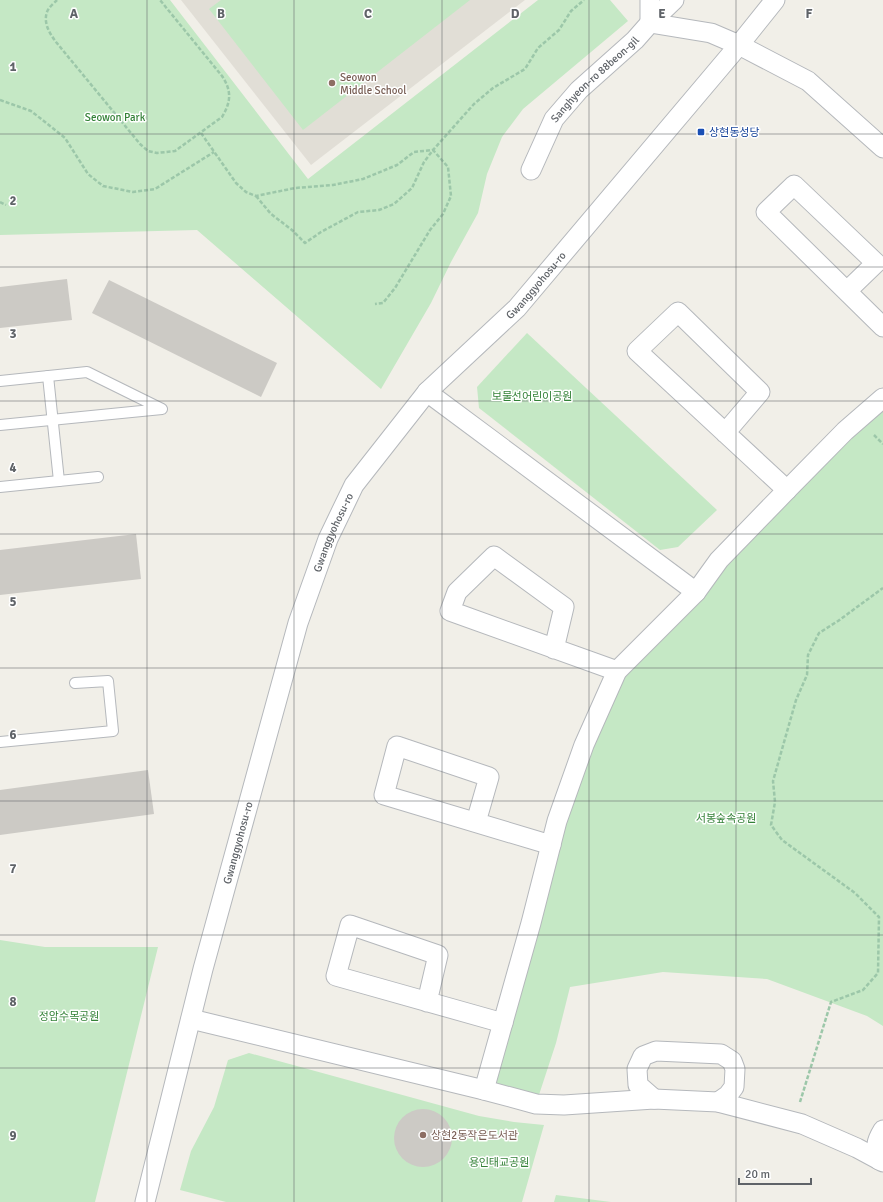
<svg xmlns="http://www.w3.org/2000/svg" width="883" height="1202" viewBox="0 0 883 1202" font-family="Signika,'Noto Sans KR',sans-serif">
	<rect width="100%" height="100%" fill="#f1efe8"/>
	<path fill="#e1ded6" d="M181 0H525L311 165Z"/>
	<g fill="#c5e8c5">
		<path d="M0 0H170L308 179 538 0H610L628 21 523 109 502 137 487 174 478 213 451 262 431 303 381 389 197 230 0 235Z"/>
		<path d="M221 0H470L303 130 209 9Z"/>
		<path d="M527 333 717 510 678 547 660 550 479 408 477 387Z"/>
		<path d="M883 398V1026L867 1016 767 979 663 972 570 987 556 1043 536 1104 484 1090 551 845 617 671Z"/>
		<path d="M0 940 45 947H158L95 1202H0Z"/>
		<path d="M249 1053 479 1116 514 1122 544 1125 522 1202H226L180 1190 191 1151 214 1107 228 1060Z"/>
		<path d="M556 1195 611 1202H554Z"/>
	</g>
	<g fill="#cccac5">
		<path d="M67 279 72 320 0 328V287Z"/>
		<path d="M109 280 277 363 261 397 92 313Z"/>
		<path d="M136 534 141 579 0 595V550Z"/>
		<path d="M148 770 154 814 0 835V790Z"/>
		<circle cx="423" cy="1138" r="29"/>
	</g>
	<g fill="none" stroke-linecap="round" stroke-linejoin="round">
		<defs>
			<g id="lane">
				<path d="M48 376 59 481"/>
				<path d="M0 381 87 372 162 409 0 425"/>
				<path d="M0 487 98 477"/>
				<path d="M0 742 113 731 108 681 75 683"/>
			</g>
			<g id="street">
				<path d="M650 0V23L711 33 739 45 808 81 883 148"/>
				<path id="s1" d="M531 170 554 119 579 90 635 40 650 23 674 0"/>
				<path d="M847 291 876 263 794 185 766 212 883 327"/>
				<path d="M427 392 696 592"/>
				<path d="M725 433 760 392 678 312 637 351 787 490"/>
				<path d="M554 649 564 607 494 556 457 592 450 611 617 671"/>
				<path d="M476 822 489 777 397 746 384 795 551 845"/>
				<path d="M427 1002 438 955 350 925 336 976 503 1023"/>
				<path d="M191 1019 484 1090 536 1104 564 1105 654 1099 718 1102 802 1124 857 1148 883 1162"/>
				<path d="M484 1090 531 923 557 821 584 745 617 671 696 592 719 560 787 490 845 431 883 398"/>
				<path d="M654 1099 638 1085 637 1069 643 1056 656 1051 721 1054 732 1061 735 1069 734 1087 728 1095 718 1102"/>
				<path d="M879 1160C876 1146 875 1143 883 1130"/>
				<path id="s2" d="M145 1202 203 969 298 623 328 539 354 485 427 392 517 308 739 45 775 0"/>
			</g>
		</defs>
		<use href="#lane" stroke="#b5b8bc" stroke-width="12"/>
		<use href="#street" stroke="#b5b8bc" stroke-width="21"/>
		<g stroke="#9cc7a9" stroke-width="2.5" stroke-dasharray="4 2" stroke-linecap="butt">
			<path d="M57 0C54 3 48 8 47 12 43 23 50 34 56 42L140 144 148 151 157 153 175 151 222 117C231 102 232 91 222 76L160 0"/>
			<path d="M0 100 31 111 45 122 65 138 88 174 103 186 133 192 155 189 214 152"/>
			<path d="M201 133 236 183 246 192 256 196 295 188 333 185 363 179 397 165 414 152 433 150 474 104 493 88 525 69 538 48 559 30 571 11 584 0"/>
			<path d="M256 196 271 214 292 230 305 243 321 232 358 212 379 210 394 204 412 188 424 162 433 150 448 167 451 196 443 214 430 230 395 288 383 303 375 304"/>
			<path d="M0 202 6 205"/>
			<path d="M874 435 883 444"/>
			<path d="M800 1102 831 1002 863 990 878 973 879 917 855 893 782 840 771 825 775 802 773 781 796 700 807 675 808 655 819 633 838 621 883 588"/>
		</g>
		<use href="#lane" stroke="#fff" stroke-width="10"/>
		<use href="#street" stroke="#fff" stroke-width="19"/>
	</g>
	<path fill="none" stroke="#5f6368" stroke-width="1" stroke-opacity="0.55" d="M147 0V1202M294 0V1202M442 0V1202M589 0V1202M736 0V1202M0 134H883M0 267H883M0 401H883M0 534H883M0 668H883M0 801H883M0 935H883M0 1068H883"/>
	<g fill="#8d6e63" stroke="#fff" stroke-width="1.5">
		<circle cx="332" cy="83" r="4"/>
		<circle cx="423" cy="1135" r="4"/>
	</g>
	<rect fill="#1a4fb4" stroke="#fff" stroke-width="1.5" x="697" y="128" width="8" height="8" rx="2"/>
	<g text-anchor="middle" stroke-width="3" stroke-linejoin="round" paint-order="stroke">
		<g font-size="11" fill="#785e54" stroke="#fff" text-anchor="start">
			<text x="340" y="81">Seowon<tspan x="340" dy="13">Middle School</tspan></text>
			<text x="431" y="1139">상현2동작은도서관</text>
		</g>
		<g font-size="11" fill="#5f6368" stroke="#fff">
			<text dy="4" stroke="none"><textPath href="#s1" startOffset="113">Sanghyeon-ro 88beon-gil</textPath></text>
			<text dy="4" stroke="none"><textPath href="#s2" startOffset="1019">Gwanggyohosu-ro</textPath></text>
			<text dy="4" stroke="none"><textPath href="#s2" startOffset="696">Gwanggyohosu-ro</textPath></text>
			<text dy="4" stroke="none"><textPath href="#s2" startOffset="371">Gwanggyohosu-ro</textPath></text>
		</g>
		<g font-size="11" fill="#348238" stroke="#fff">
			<text x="115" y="121">Seowon Park</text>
			<text x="532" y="400">보물선어린이공원</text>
			<text x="726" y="822">서봉숲속공원</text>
			<text x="69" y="1020">정암수목공원</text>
			<text x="499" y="1166">용인태교공원</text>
		</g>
		<g font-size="11" fill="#164399" stroke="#fff" text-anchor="start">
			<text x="709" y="136">상현동성당</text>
		</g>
	</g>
	<g font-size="13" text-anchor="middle" font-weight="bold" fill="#5f6368" stroke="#fff" stroke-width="3" stroke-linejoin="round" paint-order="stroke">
		<text x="74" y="18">A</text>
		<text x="221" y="18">B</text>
		<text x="368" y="18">C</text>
		<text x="515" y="18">D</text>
		<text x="662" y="18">E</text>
		<text x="809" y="18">F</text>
		<text x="13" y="71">1</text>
		<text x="13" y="205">2</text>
		<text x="13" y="338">3</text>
		<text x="13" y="472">4</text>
		<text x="13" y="606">5</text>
		<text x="13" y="739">6</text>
		<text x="13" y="873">7</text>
		<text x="13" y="1006">8</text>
		<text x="13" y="1140">9</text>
	</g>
	<path d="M739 1178v6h72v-6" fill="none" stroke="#5f6368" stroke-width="2"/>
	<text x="745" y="1178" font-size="12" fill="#5f6368" stroke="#ffffff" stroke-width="3" paint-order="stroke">20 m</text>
</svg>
